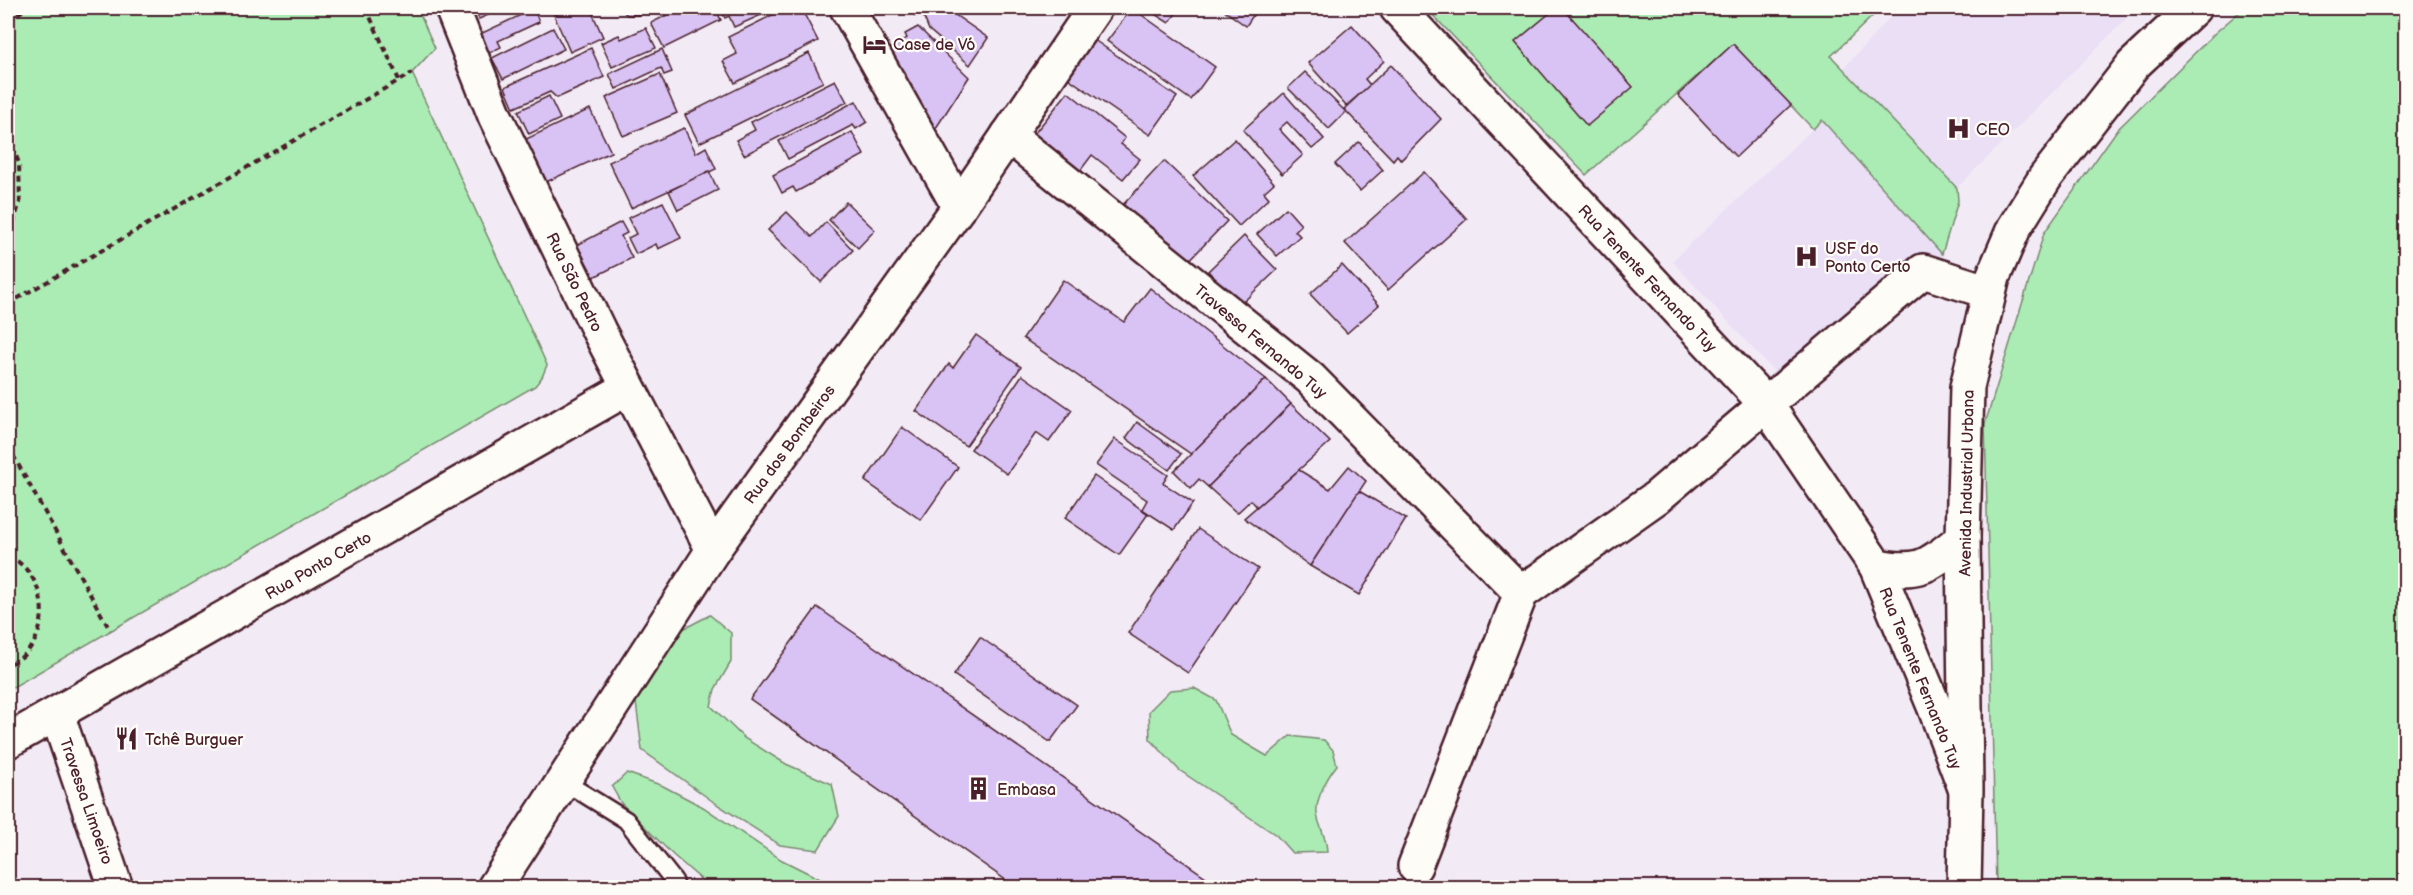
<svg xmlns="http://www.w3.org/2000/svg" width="2413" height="895" viewBox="0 0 2413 895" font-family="'Balsamiq Sans',sans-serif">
	<rect width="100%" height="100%" fill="#f2ebf6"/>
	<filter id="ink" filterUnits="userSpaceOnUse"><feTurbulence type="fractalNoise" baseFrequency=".0167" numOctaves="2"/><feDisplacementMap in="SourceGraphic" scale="12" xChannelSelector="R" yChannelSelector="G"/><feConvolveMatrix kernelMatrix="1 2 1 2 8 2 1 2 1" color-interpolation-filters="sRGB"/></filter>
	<g filter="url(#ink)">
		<g fill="#eadff5">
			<path d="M1899 8H2137L1957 188 1842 70Z"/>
			<path d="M1822 120 1942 254 1794 393 1672 261Z"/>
		</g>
		<g fill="#abecb4" stroke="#7a8670" stroke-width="1.5">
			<path d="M8 8H417L435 48 412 73 547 365 542 377 535 386 8 690Z"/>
			<path d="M1426 8H1826L1828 9 1833 8H1881L1831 56 1957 188 1958 201 1942 254 1822 120 1813 129 1733 44 1586 175Z"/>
			<path d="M2244 8H2405V887H1996L1985 424 2044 233 2117 130 2215 33Z"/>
			<path d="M710 615 731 633V662L715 689 711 706 744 738 786 764 832 784 839 816 818 850 780 845 715 803 642 750 635 694 668 637Z"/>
			<path d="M1194 688 1216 700 1231 735 1267 756 1290 736 1324 740 1333 750 1337 765C1328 776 1315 799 1317 814 1319 827 1327 838 1327 852L1292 853 1276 835 1179 770 1150 739 1149 711 1170 690Z"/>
			<path d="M627 773 663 786 703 807 782 860 836 887H710L673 855 621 803 612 787Z"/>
		</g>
		<g fill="#d8c3f4" stroke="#4a1f2b" stroke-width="1.5">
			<path d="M474 8H504L479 19Z"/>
			<path d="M572 8H590L603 37 570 52 554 15Z"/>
			<path d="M620 8H656L638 15H627Z"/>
			<path d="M681 8H715L721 20 664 48 651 23Z"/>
			<path d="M720 8H777L734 27 729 16 725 18Z"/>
			<path d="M787 8H801L818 41 735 83 723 61 737 54 728 37Z"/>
			<path d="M909 8H945L988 38 970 65 929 30 921 10 915 16Z"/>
			<path d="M1132 8 1215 67 1191 100 1107 41Z"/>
			<path d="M1145 8H1180L1169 23Z"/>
			<path d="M1221 8H1258L1246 26Z"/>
			<path d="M1556 8H1563L1633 87 1587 126 1515 42Z"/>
			<path d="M534 9 539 22 498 41 501 47 489 53 480 34Z"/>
			<path d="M1352 25 1384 61 1365 79 1370 85 1346 106 1308 63Z"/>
			<path d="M918 27 969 77 936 128 922 130 882 54 907 38 905 34Z"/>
			<path d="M553 28 564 49 503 79 492 58Z"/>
			<path d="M646 28 656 48 612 67 601 43 619 35 621 39Z"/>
			<path d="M1087 35 1177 97 1150 135 1061 73Z"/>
			<path d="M1733 44 1791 105 1736 157 1678 95Z"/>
			<path d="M591 48 604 77 557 98 550 92 514 108 505 87Z"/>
			<path d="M662 49 672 72 664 75 661 68 616 89 609 74Z"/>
			<path d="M809 53 823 82 699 143 685 115Z"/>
			<path d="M1391 65 1441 119 1401 160 1397 155 1393 160 1344 109Z"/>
			<path d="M1305 72 1346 112 1329 129 1288 88Z"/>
			<path d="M660 74 677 113 623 136 606 98Z"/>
			<path d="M835 80 847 102 744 155 736 140 755 130 751 122Z"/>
			<path d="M1068 92 1125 138 1121 144 1140 159 1123 179 1092 155 1080 171 1034 134Z"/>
			<path d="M1284 93 1324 139 1312 149 1287 122 1279 129 1303 155 1282 174 1243 130Z"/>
			<path d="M549 96 560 119 529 134 518 111Z"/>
			<path d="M856 101 867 122 856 129 853 125 788 159 779 141Z"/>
			<path d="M590 109 611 152 544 183 524 140Z"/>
			<path d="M684 128 696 153 706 147 716 169 631 208 609 162Z"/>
			<path d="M852 132 864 155 796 192 793 187 782 193 773 175Z"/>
			<path d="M1235 139 1274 183 1264 192 1269 198 1239 226 1193 176Z"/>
			<path d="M1359 142 1383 170 1360 191 1335 164Z"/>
			<path d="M1164 161 1227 221 1182 268 1119 209Z"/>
			<path d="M709 171 718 190 678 210 669 191Z"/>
			<path d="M1424 172 1467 219 1388 290 1345 243Z"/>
			<path d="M663 202 681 238 658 249 656 244 636 254 628 238 636 234 628 218Z"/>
			<path d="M846 202 875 230 858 248 829 220Z"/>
			<path d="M1286 208 1301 225 1295 231 1300 236 1277 256 1257 234Z"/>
			<path d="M787 212 812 237 826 222 853 250 821 282 768 230Z"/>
			<path d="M621 222 627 233 621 236 632 258 594 277 577 245Z"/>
			<path d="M1244 236 1277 270 1240 305 1208 271Z"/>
			<path d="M1342 265 1379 305 1347 333 1310 294Z"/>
			<path d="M1063 280 1124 322 1150 288 1266 379 1191 454 1023 338Z"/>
			<path d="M976 335 1021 367 966 446 916 411 949 364 953 368Z"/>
			<path d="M1022 375 1072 410 1049 442 1036 433 1007 474 971 449Z"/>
			<path d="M1266 379 1291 404 1208 487 1199 479 1191 488 1174 471Z"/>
			<path d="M1291 404 1330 442 1257 507 1251 500 1237 513 1208 487Z"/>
			<path d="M1137 422 1181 454 1169 470 1126 438Z"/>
			<path d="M902 427 958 467 921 520 865 481Z"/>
			<path d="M1115 439 1168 475 1163 483 1193 503 1174 530 1142 509 1147 500 1096 465Z"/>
			<path d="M1349 466 1366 481 1310 566 1244 518 1299 470 1330 489Z"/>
			<path d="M1094 476 1148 514 1119 555 1065 518Z"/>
			<path d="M1359 491 1406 519 1359 595 1310 566Z"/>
			<path d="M1198 529 1258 569 1188 673 1128 633Z"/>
			<path d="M817 607 1210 880 1204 888H1017L750 699Z"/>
			<path d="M980 637 1077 705 1050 742 954 675Z"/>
		</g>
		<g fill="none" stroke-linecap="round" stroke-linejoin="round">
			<defs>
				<path id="service" d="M563 781 626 820 674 881 676 888"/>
				<g id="minor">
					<path d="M452 8 495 116 599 331 713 550"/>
					<path d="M847 8 959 207"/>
					<path d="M1397 8 1766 404 1876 566 1934 706 1965 788"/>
					<path d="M1008 135 1310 378 1521 593"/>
					<path d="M1876 566C1923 574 1927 566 1963 538"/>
					<path d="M57 714 116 888"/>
					<path d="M8 741 628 388"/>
					<path d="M1415 866 1521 593 1657 497 1923 271 1989 292"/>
					<path d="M494 888 713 550 959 207 1095 8"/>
				</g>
				<path id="tertiary" d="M1964 888 1966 789 1963 538 1967 387 1993 277 2014 228 2045 178 2133 65 2194 8"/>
			</defs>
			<use href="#service" stroke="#4a1f2b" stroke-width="21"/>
			<use href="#minor" stroke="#4a1f2b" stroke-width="38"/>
			<use href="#tertiary" stroke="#4a1f2b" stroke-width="38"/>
			<g stroke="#4a1f2b" stroke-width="4" stroke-dasharray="6 4.5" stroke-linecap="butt">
				<path d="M366 8 399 80"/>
				<path d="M8 19 28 8"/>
				<path d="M8 137 19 163 20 202 8 241"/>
				<path d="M8 304 412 73"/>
				<path d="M8 446 110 630"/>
				<path d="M8 556C52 576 54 646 8 665"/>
			</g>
			<use href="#service" stroke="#fdfcf7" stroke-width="16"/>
			<use href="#minor" stroke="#fdfcf7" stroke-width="33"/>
			<use href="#tertiary" stroke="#fdfcf7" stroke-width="33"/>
		</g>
	</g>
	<defs>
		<symbol id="hotel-bare" viewBox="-9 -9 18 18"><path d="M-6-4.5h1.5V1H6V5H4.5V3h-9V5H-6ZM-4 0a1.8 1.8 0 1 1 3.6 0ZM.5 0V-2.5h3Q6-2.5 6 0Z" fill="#4a1f2b" stroke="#fdfcf7" stroke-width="2.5" paint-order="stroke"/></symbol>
		<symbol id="hospital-bare" viewBox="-9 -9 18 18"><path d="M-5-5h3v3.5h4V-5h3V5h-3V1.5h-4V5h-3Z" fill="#4a1f2b" stroke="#fdfcf7" stroke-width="2.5" paint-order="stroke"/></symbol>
		<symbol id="restaurant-bare" viewBox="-9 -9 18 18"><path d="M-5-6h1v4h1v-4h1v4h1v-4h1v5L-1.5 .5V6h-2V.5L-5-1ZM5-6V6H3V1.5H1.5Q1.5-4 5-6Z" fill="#4a1f2b" stroke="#fdfcf7" stroke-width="2.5" paint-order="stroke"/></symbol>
		<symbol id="building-bare" viewBox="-9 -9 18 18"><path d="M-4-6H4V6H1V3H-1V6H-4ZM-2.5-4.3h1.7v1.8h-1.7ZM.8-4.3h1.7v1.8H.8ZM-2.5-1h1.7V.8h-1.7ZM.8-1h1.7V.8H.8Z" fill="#4a1f2b" stroke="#fdfcf7" stroke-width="2.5" paint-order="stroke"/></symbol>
	</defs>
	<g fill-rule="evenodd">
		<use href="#hotel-bare" x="858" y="28" width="33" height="33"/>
		<use href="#hospital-bare" x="1942" y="112" width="33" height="33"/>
		<use href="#hospital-bare" x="1790" y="240" width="33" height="33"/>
		<use href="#restaurant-bare" x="110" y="722" width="33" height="33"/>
		<use href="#building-bare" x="962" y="772" width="33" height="33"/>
	</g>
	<g text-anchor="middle" stroke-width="4.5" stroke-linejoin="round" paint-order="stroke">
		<g font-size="16" fill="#4a1f2b" stroke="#fdfcf7" text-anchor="start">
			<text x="893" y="50">Case de Vó</text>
			<text x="1976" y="135">CEO</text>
			<text x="1825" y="254">USF do<tspan x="1825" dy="18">Ponto Certo</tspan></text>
			<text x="145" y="745">Tchê Burguer</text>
			<text x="997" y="795">Embasa</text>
		</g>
		<g font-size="16" fill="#4a1f2b" stroke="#fdfcf7">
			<text transform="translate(1648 278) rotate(47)" y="6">Rua Tenente Fernando Tuy</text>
			<text transform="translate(575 282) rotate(64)" y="6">Rua São Pedro</text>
			<text transform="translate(1261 341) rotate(40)" y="6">Travessa Fernando Tuy</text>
			<text transform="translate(789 444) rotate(-54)" y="6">Rua dos Bombeiros</text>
			<text transform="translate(1966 483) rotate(-89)" y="6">Avenida Industrial Urbana</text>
			<text transform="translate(318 565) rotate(-30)" y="6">Rua Ponto Certo</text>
			<text transform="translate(1921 678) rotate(68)" y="6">Rua Tenente Fernando Tuy</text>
			<text transform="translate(87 801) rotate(71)" y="6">Travessa Limoeiro</text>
		</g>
	</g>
	<rect width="2413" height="895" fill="none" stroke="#fdfcf7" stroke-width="30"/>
	<rect x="15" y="15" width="2383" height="865" fill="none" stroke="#4a1f2b" stroke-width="2" filter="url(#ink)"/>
</svg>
